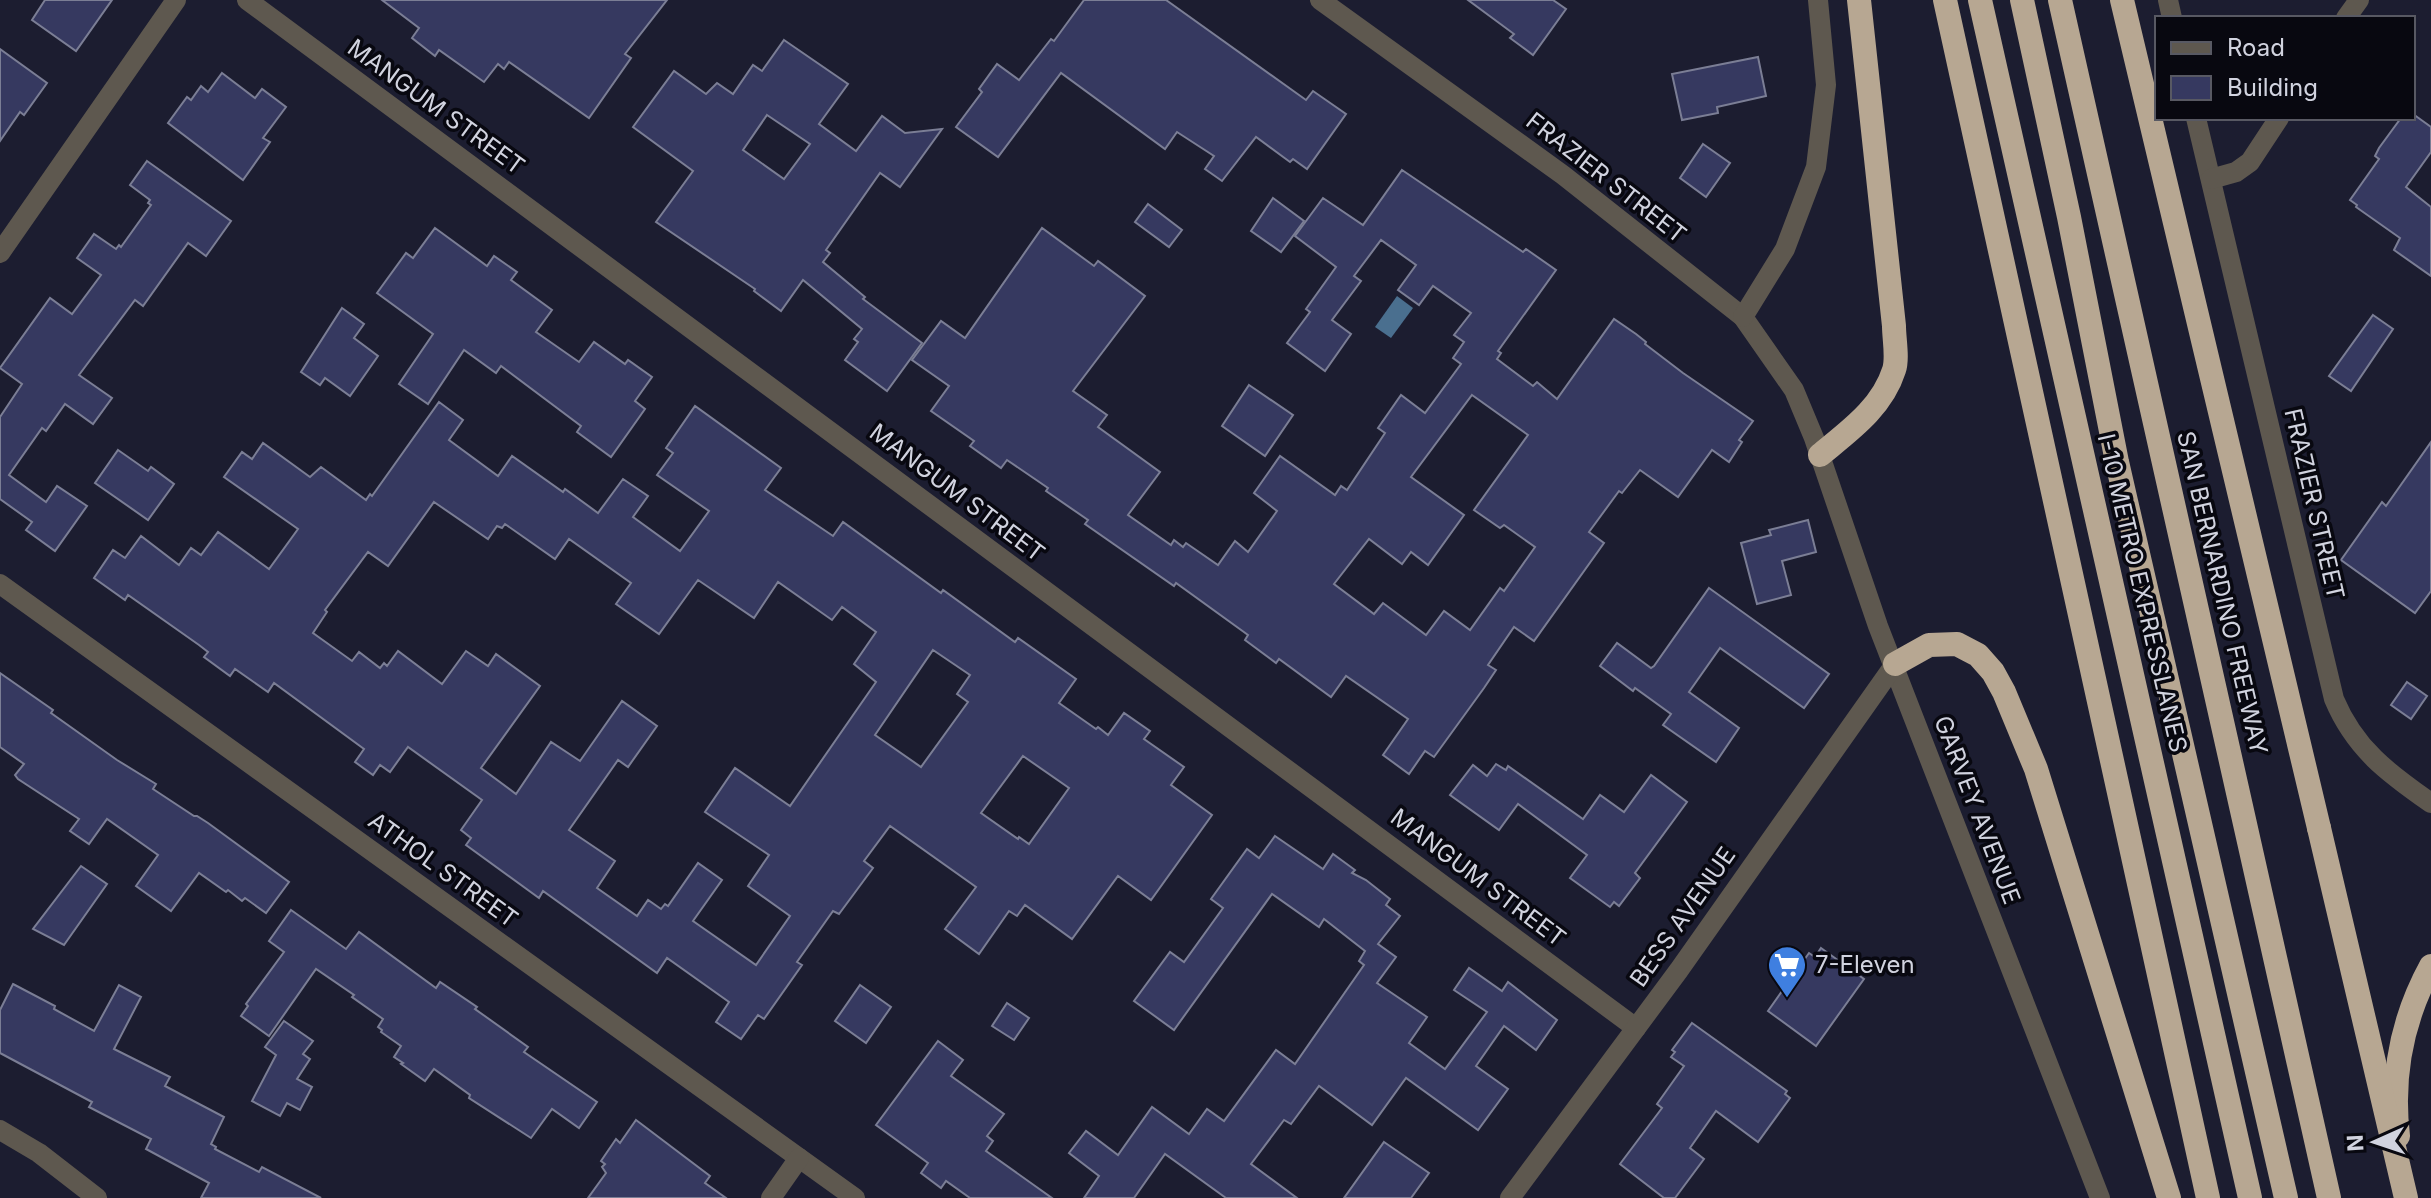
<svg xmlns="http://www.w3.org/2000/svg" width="2431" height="1198" viewBox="0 0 2431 1198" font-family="Inter,sans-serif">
	<rect width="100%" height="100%" fill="#1c1d30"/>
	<path fill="#4a6f8f" d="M1397 296 1413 308 1391 338 1375 327Z"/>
	<g fill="#363960" stroke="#7b7e95" stroke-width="2" fill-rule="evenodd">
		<path d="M45 0H112L76 51 32 20Z"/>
		<path d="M382 0H667L625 54 631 58 589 118 509 62 504 69 498 64 484 82 439 50 435 56 412 38 419 28Z"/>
		<path d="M1084 0H1166L1306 100 1313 91 1346 114 1307 169 1293 159 1290 162 1256 137 1222 181 1205 169 1214 156 1177 132 1165 149 1061 73 998 157 956 127 982 92 979 89 997 64 1019 80 1051 39 1054 41Z"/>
		<path d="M1468 0H1553L1566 9 1533 55 1510 38 1514 34Z"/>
		<path d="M784 40 848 84 819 124 856 151 882 116 905 133 942 129 900 187 880 173 826 250 830 253 823 262 865 297 863 299 922 343 887 391 845 360 858 342 854 339 862 329 803 280 781 311 754 291 755 289 656 222 693 171 633 127 674 71 706 94 717 83 733 94 753 65 762 71ZM767 115 810 144 784 179 743 150Z"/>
		<path d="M0 49 47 83 24 115 20 112 0 141Z"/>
		<path d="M1758 57 1766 96 1717 107 1718 113 1682 120 1672 74Z"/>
		<path d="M222 73 255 98 262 89 286 107 263 138 270 142 243 180 168 123 187 97 191 100 201 86 208 92Z"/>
		<path d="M2413 114 2431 127V152L2406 187 2431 207V276L2394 250 2400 238 2356 207 2357 205 2350 200 2379 159 2375 156 2379 148 2401 118H2413Z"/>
		<path d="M1703 144 1730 163 1706 197 1680 178Z"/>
		<path d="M147 161 231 221 206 256 188 243 143 306 135 300 79 375 112 398 93 424 65 404 46 431 42 428 9 475 46 502 57 486 87 506 55 551 26 530 32 522 0 499V417L22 384 0 368 50 298 72 314 101 275 77 258 94 234 116 249 119 245 121 247 151 205 148 203 150 200 130 185Z"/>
		<path d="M1402 170 1523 252 1526 249 1556 270 1498 351 1501 353 1497 359 1533 386 1537 382 1557 399 1614 319 1636 334 1646 342 1645 344 1683 373 1753 421 1739 440 1742 442 1729 462 1712 450 1678 497 1640 470 1622 493 1619 491 1589 532 1604 543 1534 641 1514 627 1488 665 1496 670 1484 688 1434 757 1425 751 1409 774 1383 755 1408 719 1346 676 1331 697 1279 659 1276 663 1245 640 1248 635 1176 583 1174 586 1085 524 1088 520 1046 491 1048 488 1007 460 1001 468 970 446 974 441 931 411 949 386 912 360 941 321 965 338 1042 228 1094 266 1098 261 1145 296 1073 391 1107 415 1098 427 1160 472 1128 515 1171 545 1174 540 1183 547 1186 543 1218 565 1235 541 1248 552 1277 511 1254 493 1280 456 1335 495 1341 486 1347 490 1385 433 1378 428 1401 395 1425 413 1461 364 1453 358 1464 342 1454 335 1471 313 1433 286 1419 305 1398 290 1416 265 1381 240 1354 276 1361 281 1332 320 1351 334 1325 371 1287 343 1310 312 1306 309 1336 267 1295 236 1323 198 1363 225ZM1472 395 1528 435 1474 510 1500 528 1504 525 1535 547 1504 591 1500 588 1470 630 1444 611 1426 635 1383 603 1374 614 1334 584 1369 539 1402 564 1411 552 1428 565 1464 515 1411 477Z"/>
		<path d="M1273 198 1304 221 1281 252 1251 231Z"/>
		<path d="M1148 204 1182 230 1169 247 1135 222Z"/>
		<path d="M435 228 487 266 494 256 517 272 511 280 552 310 536 332 579 362 594 342 625 364 628 360 652 377 635 401 645 409 611 457 577 432 581 426 501 366 496 373 464 350 428 404 399 384 433 334 377 293 406 253 413 258Z"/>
		<path d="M342 308 364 324 354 338 378 356 350 396 325 378 320 385 301 372Z"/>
		<path d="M2373 315 2393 329 2351 391 2329 376Z"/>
		<path d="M1249 385 1293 415 1265 456 1222 426Z"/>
		<path d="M439 402 463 420 449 440 498 476 512 456 563 492 565 489 598 513 623 479 648 496 633 517 680 551 709 511 657 475 673 453 666 448 695 406 781 468 765 490 833 536 843 522 941 593 943 590 1015 642 1018 638 1076 679 1059 703 1096 729 1098 727 1108 735 1124 713 1150 731 1144 739 1184 767 1171 785 1212 815 1151 900 1118 876 1072 939 1025 905 1017 916 1009 911 979 954 945 929 976 887 890 826 864 861 873 868 839 914 833 911 797 962 802 965 764 1019 758 1015 741 1039 716 1022 729 1002 667 958 657 973 543 891 539 898 466 845 471 838 461 830 482 800 408 747 390 772 380 765 373 775 355 762 364 749 274 683 268 692 235 669 230 676 204 657 208 652 199 645 128 595 125 600 94 578 113 550 125 558 141 536 179 565 191 548 201 555 218 532 269 569 298 529 224 477 242 452 252 459 263 443 310 477 321 467 366 500 370 494 372 496ZM434 502 488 539 497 526 502 528 505 524 555 559 569 539 631 583 616 604 659 634 698 580 754 618 778 582 832 620 842 607 876 632 854 664 876 682 790 806 735 768 705 812 769 855 748 886 790 916 756 965 693 921 722 880 698 863 668 906 665 904 661 909 648 900 637 916 597 888 615 861 569 830 618 760 628 767 657 726 622 701 580 761 551 742 516 794 481 768 540 686 496 654 488 666 466 651 442 684 398 651 387 666 384 663 380 668 359 652 352 661 313 633 327 612 325 610 368 552 388 566ZM933 650 970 675 957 694 968 702 921 767 875 735ZM1023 756 1069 788 1029 844 1019 837 1018 839 981 813Z"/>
		<path d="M2431 442V591L2415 613 2341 560 2382 502 2386 506Z"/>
		<path d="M118 450 148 471 151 467 174 484 148 520 95 483Z"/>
		<path d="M1808 520 1816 552 1782 561 1791 595 1757 604 1741 543 1771 535 1769 530Z"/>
		<path d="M1709 588 1829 674 1804 708 1720 648 1689 692 1739 728 1716 762 1663 725 1671 714 1635 688 1633 691 1600 666 1617 643 1651 668 1654 666Z"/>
		<path d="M0 673 53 710 51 713 117 760 156 784 153 789 194 816H197L208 823 289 882 266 913 245 898 242 901 228 890 226 892 199 873 171 911 136 886 158 855 107 819 89 844 70 831 79 819 18 779 15 775 24 764 0 747Z"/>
		<path d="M2407 682 2427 696 2411 719 2391 705Z"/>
		<path d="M1496 764 1506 770 1508 766 1583 819 1600 795 1624 812 1651 775 1687 802 1635 873 1640 878 1619 906 1614 902 1610 907 1570 878 1587 855 1518 804 1499 830 1450 795 1473 765 1487 776Z"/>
		<path d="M1275 836 1323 869 1333 854 1355 870 1352 873 1366 880 1390 899 1386 905 1400 916 1378 944 1396 957 1377 983 1427 1017 1409 1043 1445 1069 1487 1012 1454 990 1469 968 1502 991 1508 982 1557 1020 1536 1050 1504 1026 1476 1066 1508 1089 1478 1130 1406 1078 1372 1125 1319 1086 1291 1124 1284 1120 1251 1164 1297 1198H1226L1165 1154 1134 1198H1084L1099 1176 1069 1153 1086 1131 1118 1155 1152 1107 1189 1134 1207 1109 1224 1121 1276 1050 1295 1064 1364 965 1359 961 1365 951 1324 919 1319 927 1272 894 1174 1030 1134 1001 1170 952 1184 962 1223 908 1211 899 1247 849 1259 858Z"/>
		<path d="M81 866 107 884 64 945 33 929Z"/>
		<path d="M291 910 346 949 359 932 436 988 440 982 477 1007 475 1009 528 1047 524 1052 597 1102 579 1128 552 1109 531 1138 469 1098 470 1095 434 1069 425 1081 401 1064 403 1063 394 1057 401 1046 381 1032 382 1030 378 1027 383 1019 352 997 354 995 316 969 269 1036 241 1016 248 1006 246 1004 284 952 269 941Z"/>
		<path d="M1821 948 1864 979 1816 1046 1768 1011 1809 953 1815 957Z"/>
		<path d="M13 984 55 1006 54 1009 94 1031 119 985 141 997 114 1049 170 1077 165 1086 224 1117 211 1144 216 1147 215 1149 259 1172 262 1167 321 1198H201L209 1183 146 1149 151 1139 89 1107 92 1102 0 1053V1010Z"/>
		<path d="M860 985 891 1007 866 1043 835 1021Z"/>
		<path d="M1007 1003 1029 1018 1014 1040 992 1026Z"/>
		<path d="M284 1021 313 1041 303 1054 310 1059 297 1079 312 1087 300 1110 287 1103 280 1116 252 1101 276 1055 265 1047Z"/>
		<path d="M1692 1023 1787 1091 1785 1094 1790 1098 1758 1142 1716 1111 1690 1148 1704 1159 1675 1198H1664L1620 1164 1662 1108 1657 1104 1684 1066 1671 1057 1675 1052 1672 1050Z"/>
		<path d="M938 1041 963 1060 951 1076 1004 1114 987 1136 993 1141 986 1151 1052 1198H970L946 1181 941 1188 921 1173 928 1163 876 1125Z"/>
		<path d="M636 1120 710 1176 705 1183 726 1198H588L606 1173 602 1167 605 1164 601 1161 616 1139 620 1143Z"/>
		<path d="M1384 1142 1429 1173 1411 1198H1344Z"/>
	</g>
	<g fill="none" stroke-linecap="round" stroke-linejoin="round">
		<g stroke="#5e584f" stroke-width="20">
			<path d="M247 0 1636 1028"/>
			<path d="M1320 0 1563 175 1743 317 1794 390 1814 438 1878 626 2100 1198"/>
			<path d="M2168 0 2172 18"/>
			<path d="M2346 18 2359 0"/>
			<path d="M2196 118 2334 699C2355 749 2388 773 2431 803"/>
			<path d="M2211 179 2236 172 2250 162 2279 118"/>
			<path d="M0 253 176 0"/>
			<path d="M1743 317 1785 249 1816 167 1826 85 1818 0"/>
			<path d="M0 584 855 1198"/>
			<path d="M0 1130 39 1153 97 1198"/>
			<path d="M771 1198 799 1158"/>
			<path d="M1510 1198 1679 970 1895 664"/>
		</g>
		<g stroke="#b7a792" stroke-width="24">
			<path d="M1945 0 2208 1198"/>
			<path d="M1980 0 2250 1198"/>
			<path d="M2022 0 2069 217 2117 462 2286 1198"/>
			<path d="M2060 0 2329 1198"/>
			<path d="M2122 0 2319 828"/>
			<path d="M1820 455C1849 431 1882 408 1894 370 1898 358 1894 339 1894 326L1859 0"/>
			<path d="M1895 664 1929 645 1957 644 1978 655 1993 672 2004 692 2036 769 2169 1198"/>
			<path d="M2398 1136C2391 1076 2402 1019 2431 966"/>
		</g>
		<path stroke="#b7a792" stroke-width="24" d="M2319 828 2406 1198"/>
	</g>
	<defs>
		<symbol id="supermarket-pin" viewBox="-11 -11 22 30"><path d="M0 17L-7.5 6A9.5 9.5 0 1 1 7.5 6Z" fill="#3f7fe0" stroke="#080810"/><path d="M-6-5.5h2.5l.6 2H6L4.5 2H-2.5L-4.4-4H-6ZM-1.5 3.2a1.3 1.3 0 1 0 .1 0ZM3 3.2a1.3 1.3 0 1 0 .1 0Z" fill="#fff"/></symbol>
	</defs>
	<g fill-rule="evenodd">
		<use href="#supermarket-pin" x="1765" y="943" width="44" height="60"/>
	</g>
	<g text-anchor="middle" stroke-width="7" stroke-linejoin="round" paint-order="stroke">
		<g font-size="24" fill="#d1d3df" stroke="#080810">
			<text transform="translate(436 107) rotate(36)" y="8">MANGUM STREET</text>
			<text transform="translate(1606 178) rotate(38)" y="8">FRAZIER STREET</text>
			<text transform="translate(957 493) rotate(37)" y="8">MANGUM STREET</text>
			<text transform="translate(2314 504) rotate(77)" y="8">FRAZIER STREET</text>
			<text transform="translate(2142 593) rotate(77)" y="8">I-10 METRO EXPRESSLANES</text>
			<text transform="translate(2222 593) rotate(77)" y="8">SAN BERNARDINO FREEWAY</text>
			<text transform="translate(1977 810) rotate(69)" y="8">GARVEY AVENUE</text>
			<text transform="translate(443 870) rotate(36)" y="8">ATHOL STREET</text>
			<text transform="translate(1478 878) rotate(37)" y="8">MANGUM STREET</text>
			<text transform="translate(1683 917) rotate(-55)" y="8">BESS AVENUE</text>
		</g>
		<g font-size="24" fill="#d1d3df" stroke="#080810" text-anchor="start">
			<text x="1815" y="973">7-Eleven</text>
		</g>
	</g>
	<rect x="2155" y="16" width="260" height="104" fill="#080810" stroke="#585963" stroke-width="2"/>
	<rect x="2171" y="42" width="40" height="12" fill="#5e584f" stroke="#585963" stroke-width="2"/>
	<text x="2227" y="56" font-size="24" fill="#d1d3df">Road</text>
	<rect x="2171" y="76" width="40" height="24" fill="#363960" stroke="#585963" stroke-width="2"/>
	<text x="2227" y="96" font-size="24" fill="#d1d3df">Building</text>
	<g transform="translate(2375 1142) rotate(267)" stroke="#080810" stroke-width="6" paint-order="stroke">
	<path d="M0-6L14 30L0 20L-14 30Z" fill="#d1d3df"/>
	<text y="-12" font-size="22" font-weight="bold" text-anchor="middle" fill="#d1d3df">N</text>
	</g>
</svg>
